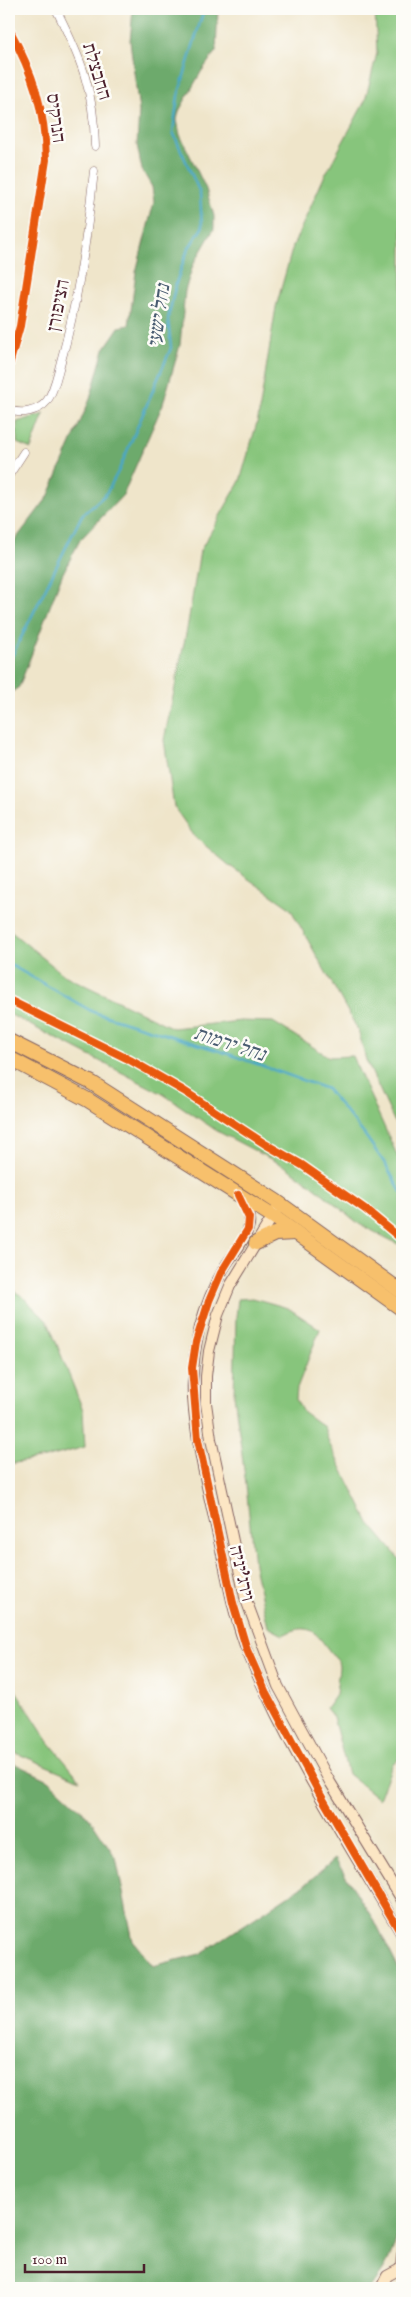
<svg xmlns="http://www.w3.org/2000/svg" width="411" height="2297" viewBox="0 0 411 2297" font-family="'IM FELL English','Frank Ruhl Libre',serif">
	<rect width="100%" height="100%" fill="#fdfcf7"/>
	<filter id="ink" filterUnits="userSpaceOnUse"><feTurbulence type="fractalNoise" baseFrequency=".02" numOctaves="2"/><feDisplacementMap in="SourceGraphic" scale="10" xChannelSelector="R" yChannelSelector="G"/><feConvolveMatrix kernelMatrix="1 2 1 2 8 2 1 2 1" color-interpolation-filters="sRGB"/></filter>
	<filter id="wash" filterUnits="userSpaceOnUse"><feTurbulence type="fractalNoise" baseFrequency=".0096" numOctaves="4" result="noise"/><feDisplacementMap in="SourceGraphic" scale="20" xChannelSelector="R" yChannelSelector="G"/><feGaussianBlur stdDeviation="1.12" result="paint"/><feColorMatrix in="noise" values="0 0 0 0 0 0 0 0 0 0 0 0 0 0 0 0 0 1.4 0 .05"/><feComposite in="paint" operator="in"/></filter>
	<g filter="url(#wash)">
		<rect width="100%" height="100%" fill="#efe5ca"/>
		<g fill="#87c57c" stroke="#687254">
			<path d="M375 9H402V1138L366 1060 358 1030 290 908 230 866 195 837 174 807 164 740 187 629 200 551 240 481 258 419 276 307 293 246 324 177 365 101 377 53Z"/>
			<path d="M44 414 31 449 17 443V422Z"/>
			<path d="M9 930 64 975 173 1028 241 1021 273 1022 329 1057 352 1056 402 1166V1246L359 1224 311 1184 286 1167 217 1131 163 1094 9 1014Z"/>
			<path d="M9 1288 22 1296 48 1322 83 1410 85 1447 45 1458 9 1464Z"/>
			<path d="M253 1298 288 1308 320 1329 297 1388 296 1399 302 1411 324 1427 329 1443 369 1523 402 1562V1758L393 1763 379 1799 348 1774 333 1717 326 1708 336 1694 339 1667 338 1661C317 1639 316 1618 283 1635L268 1627 254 1565 246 1485 234 1395 236 1317 238 1299Z"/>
			<path d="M9 1680 49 1742 80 1780 9 1750Z"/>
		</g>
		<g fill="#6daa6c" stroke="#5c644c">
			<path d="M133 9H218L216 51 201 72 179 111 177 120 180 135 206 189 214 216V229L193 265 185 291 180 345 163 404 123 495 80 540 62 575 19 687 9 694V548L48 497 90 399 104 349 119 327 129 325 136 272 154 202 152 187 142 170 137 145 139 111 130 41Z"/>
			<path d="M9 1761 49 1780 89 1817 116 1858 133 1941 153 1966 200 1954 303 1886 335 1859 378 1927 402 1976V2212C397 2240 391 2267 369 2288H9Z"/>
		</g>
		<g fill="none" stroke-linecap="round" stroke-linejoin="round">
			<g stroke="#48a7c7" stroke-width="2.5">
				<path d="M9 662 82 515 106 494 119 470 171 348 168 319 176 283 188 249 202 228 200 193 173 132 178 96 204 9"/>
				<path d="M9 964 93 1012 223 1052 327 1089 364 1134 386 1165 402 1194"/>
			</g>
		</g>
	</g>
	<g filter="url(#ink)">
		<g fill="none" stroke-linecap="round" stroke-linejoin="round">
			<defs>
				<g id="street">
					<path d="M56 9C81 59 94 89 95 146"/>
					<path d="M9 29C33 73 45 109 46 160L20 326 9 365"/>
					<path d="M9 409C20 416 39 411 47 401 54 391 57 376 60 365 78 302 87 236 94 171"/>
					<path d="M9 475 24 452"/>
					<path d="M9 1000 130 1060 184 1091 265 1144 302 1165 365 1209 399 1237"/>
				</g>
				<g id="secondary">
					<path d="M239 1196C246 1205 252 1218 248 1229 244 1243 230 1257 223 1270 201 1309 191 1354 193 1398 196 1444 208 1490 218 1536 227 1575 233 1616 248 1653 289 1751 348 1843 402 1935"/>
					<path d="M276 1211 230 1286 218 1315 209 1351 206 1376V1403L211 1439 245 1597 278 1686 330 1782 402 1900"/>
					<path d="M401 2268 402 2256"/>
					<path d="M381 2288 387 2276 402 2268"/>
				</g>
				<g id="highway">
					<path d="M9 1041 92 1083 276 1201 402 1292"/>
					<path d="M9 1058 88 1100 274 1217 402 1309"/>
					<path d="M256 1243 275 1234 296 1233"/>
				</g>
			</defs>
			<use href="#street" stroke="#846463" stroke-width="9"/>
			<use href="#secondary" stroke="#846463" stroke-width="12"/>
			<use href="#highway" stroke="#846463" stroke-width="16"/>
			<use href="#street" stroke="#fff" stroke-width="8"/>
			<use href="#secondary" stroke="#fce6c4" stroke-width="10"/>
			<use href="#highway" stroke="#f7c06c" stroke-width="14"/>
			<defs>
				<g id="cycleway">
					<path d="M9 29C33 73 45 109 46 160L20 326 9 365"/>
					<path d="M9 1000 130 1060 184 1091 265 1144 302 1165 365 1209 399 1237"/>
					<path d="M238 1195 249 1218 248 1229 221 1273 209 1301 196 1342 192 1368 198 1440 233 1603 247 1650 266 1693 320 1794 402 1935"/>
				</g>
			</defs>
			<use href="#cycleway" stroke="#fdfcf7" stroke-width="11"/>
			<use href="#cycleway" stroke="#e8590c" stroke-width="8"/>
		</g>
	</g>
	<g text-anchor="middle" stroke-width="5" stroke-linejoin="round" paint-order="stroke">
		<g font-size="19" fill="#4a1f2b" stroke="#fdfcf7">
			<text transform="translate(98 71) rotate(73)" y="7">החבצלת</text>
			<text transform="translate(57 118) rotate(82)" y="7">הנרקיס</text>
			<text transform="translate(57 305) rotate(-79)" y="7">הציפורן</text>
			<text transform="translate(243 1573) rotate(77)" y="7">וירג'יניה</text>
		</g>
		<g font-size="20" font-style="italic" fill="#495c71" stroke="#fdfcf7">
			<text transform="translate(158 316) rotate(-82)" y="7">נחל ישעי</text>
			<text transform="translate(230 1043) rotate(18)" y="7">נחל ירמות</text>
		</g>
	</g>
	<rect width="411" height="2297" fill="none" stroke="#fdfcf7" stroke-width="30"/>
	<path d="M25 2264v8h119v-8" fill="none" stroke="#4a1f2b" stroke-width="2.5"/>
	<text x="32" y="2264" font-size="15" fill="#4a1f2b" stroke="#fdfcf7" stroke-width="4" paint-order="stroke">100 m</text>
</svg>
